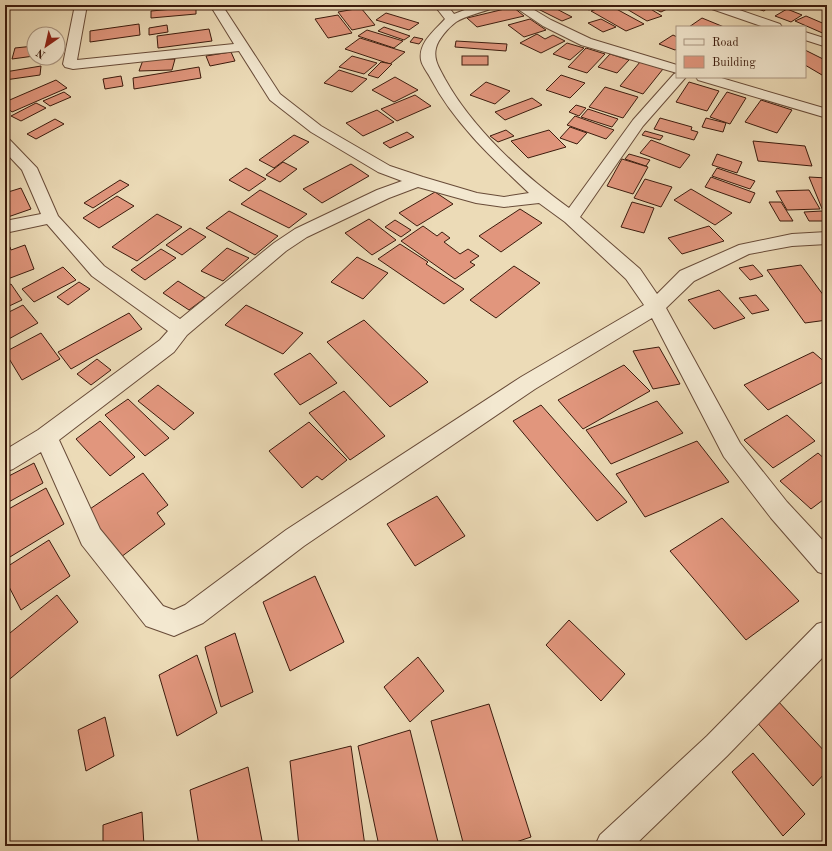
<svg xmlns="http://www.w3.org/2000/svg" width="832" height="851" viewBox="0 0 832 851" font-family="'Old Standard TT',serif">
	<rect width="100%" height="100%" fill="#ecdbb7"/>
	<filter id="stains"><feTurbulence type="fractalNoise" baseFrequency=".005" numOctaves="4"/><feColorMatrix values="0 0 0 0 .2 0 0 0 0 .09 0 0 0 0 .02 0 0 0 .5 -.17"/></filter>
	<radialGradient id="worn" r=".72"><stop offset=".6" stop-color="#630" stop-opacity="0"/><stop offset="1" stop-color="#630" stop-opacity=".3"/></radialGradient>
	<g fill="#e1967d" stroke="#3c1b0d">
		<path d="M542 5H549L572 17 562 21 536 8Z"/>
		<path d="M580 5H600L589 10Z"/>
		<path d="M609 5 644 24 626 31 591 11Z"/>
		<path d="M634 5H644L662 16 647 21 625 8Z"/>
		<path d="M646 5H666L671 7 661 12Z"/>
		<path d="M745 5H771L764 11Z"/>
		<path d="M196 7V14L151 18V11Z"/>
		<path d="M513 7 524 16 477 27 467 18Z"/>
		<path d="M361 8 375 25 352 30 338 12Z"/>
		<path d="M787 9 802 15 791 22 775 16Z"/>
		<path d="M386 13 419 23 409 30 376 20Z"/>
		<path d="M338 15 352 33 328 38 315 19Z"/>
		<path d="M806 16 827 25V35L795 21Z"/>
		<path d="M702 18 724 27H689Z"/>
		<path d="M530 19 546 30 524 37 508 25Z"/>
		<path d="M601 19 616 27 603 32 588 23Z"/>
		<path d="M139 24 140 35 90 42V31Z"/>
		<path d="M167 25 168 32 149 35V28Z"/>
		<path d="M384 27 410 36 404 40 378 31Z"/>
		<path d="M209 29 212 41 158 48 157 36Z"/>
		<path d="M367 30 403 41 394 48 358 36Z"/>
		<path d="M537 34 545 39 553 35 565 41 541 53 520 43Z"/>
		<path d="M673 35 677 37V49L675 50 659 44Z"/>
		<path d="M414 37 423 39 419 44 410 42Z"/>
		<path d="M360 38 405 52 390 64 345 49Z"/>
		<path d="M456 41 507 44 506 51 455 47Z"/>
		<path d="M567 43 584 48 570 60 553 54Z"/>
		<path d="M34 46V56L12 59 15 48Z"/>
		<path d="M586 48 605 54 587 73 568 67Z"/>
		<path d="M805 50 827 61V73L822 75 805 65Z"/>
		<path d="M231 52 235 61 210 66 206 56Z"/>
		<path d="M610 54 629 60 617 73 598 67Z"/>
		<path d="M352 56 377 63 364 74 339 67Z"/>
		<rect x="462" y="56" width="26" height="9"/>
		<path d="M175 59 172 70 139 71 143 60Z"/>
		<path d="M381 62 392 64 378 78 368 75Z"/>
		<path d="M640 62 663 69 643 94 620 86Z"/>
		<path d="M41 66 40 75 5 80V72Z"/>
		<path d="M199 67 201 78 134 89 133 78Z"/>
		<path d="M339 70 367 79 352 92 324 83Z"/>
		<path d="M561 75 585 83 570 98 546 90Z"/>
		<path d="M121 76 123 86 105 89 103 79Z"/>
		<path d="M395 77 418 90 394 102 372 90Z"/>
		<path d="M56 80 67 88 12 112 5 106V102Z"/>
		<path d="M486 82 510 91 495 104 470 95Z"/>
		<path d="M689 82 719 91 707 111 676 102Z"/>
		<path d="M605 87 638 97 623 118 589 107Z"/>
		<path d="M64 92 71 97 50 106 43 101Z"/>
		<path d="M727 92 746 98 730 124 710 117Z"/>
		<path d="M415 95 431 106 397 121 381 109Z"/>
		<path d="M532 98 542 105 505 120 495 112Z"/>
		<path d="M761 100 792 110 777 133 745 122Z"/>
		<path d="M36 103 46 108 21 121 11 116Z"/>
		<path d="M576 105 586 108 579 116 569 112Z"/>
		<path d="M588 109 618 119 612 127 581 117Z"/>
		<path d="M377 110 394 122 363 136 346 123Z"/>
		<path d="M575 116 614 130 606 139 567 125Z"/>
		<path d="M660 118 692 127 691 130 698 132 694 140 654 129Z"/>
		<path d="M706 118 726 123 723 132 702 127Z"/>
		<path d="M55 119 64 124 36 139 27 134Z"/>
		<path d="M570 127 587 133 577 144 560 138Z"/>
		<path d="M506 130 514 136 498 142 490 136Z"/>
		<path d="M549 130 566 147 528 158 511 141Z"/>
		<path d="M645 131 663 136 660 140 642 135Z"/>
		<path d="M407 132 414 137 390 148 383 143Z"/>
		<path d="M294 135 309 142 274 168 259 160Z"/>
		<path d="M651 140 690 155 680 168 640 153Z"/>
		<path d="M753 141 805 146 812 166 758 161Z"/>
		<path d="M629 154 650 160 646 166 625 159Z"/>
		<path d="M717 154 742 162 737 173 712 165Z"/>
		<path d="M622 159 648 167 633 194 607 186Z"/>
		<path d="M283 162 297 169 280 182 266 175Z"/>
		<path d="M351 164 369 176 322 203 303 189Z"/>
		<path d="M246 168 266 179 249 191 229 180Z"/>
		<path d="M717 168 755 181 750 189 712 176Z"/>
		<path d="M711 177 755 193 750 203 705 187Z"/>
		<path d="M809 177 827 178V211H823Z"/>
		<path d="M645 179 672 187 661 207 634 198Z"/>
		<path d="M120 180 129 185 93 208 84 203Z"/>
		<path d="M21 188 31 209 5 218V193Z"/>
		<path d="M691 189 732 213 715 225 674 200Z"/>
		<path d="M260 190 307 214 289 228 241 204Z"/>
		<path d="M809 190 820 209 787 210 776 191Z"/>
		<path d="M435 192 453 204 417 226 399 213Z"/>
		<path d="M117 196 134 206 99 228 83 218Z"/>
		<path d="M632 202 654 208 644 233 621 227Z"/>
		<path d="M769 202H781L793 221H780Z"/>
		<path d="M520 209 542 223 501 252 479 236Z"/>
		<path d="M229 211 278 236 255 255 206 228Z"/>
		<path d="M822 211 827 221H809L804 212Z"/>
		<path d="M157 214 182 227 137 261 112 247Z"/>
		<path d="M369 219 396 240 372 255 345 233Z"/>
		<path d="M395 220 411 230 401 237 385 227Z"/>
		<path d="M423 226 437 236 442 232 450 238 444 242 460 254 468 249 479 256 470 262 475 265 455 279 401 241Z"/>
		<path d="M709 226 724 241 682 254 668 238Z"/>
		<path d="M190 228 206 237 182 255 166 245Z"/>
		<path d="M400 244 428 262 426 264 464 289 444 304 378 259Z"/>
		<path d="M25 245 34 269 5 280V249L10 247 11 250Z"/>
		<path d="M227 248 249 258 223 281 201 271Z"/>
		<path d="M161 249 176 258 145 280 131 270Z"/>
		<path d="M357 257 388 273 363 299 331 282Z"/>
		<path d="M753 265 763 276 750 280 739 268Z"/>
		<path d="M801 265 827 300V320L805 323 767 270Z"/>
		<path d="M514 266 540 283 496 318 470 300Z"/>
		<path d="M63 267 76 280 34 302 22 289Z"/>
		<path d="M178 281 205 298 189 310 163 293Z"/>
		<path d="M79 282 90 289 68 305 57 297Z"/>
		<path d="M11 284 22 300 5 308V287Z"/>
		<path d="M719 290 745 318 714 329 688 300Z"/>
		<path d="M756 295 769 310 752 314 739 298Z"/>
		<path d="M23 305 38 323 5 341V314Z"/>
		<path d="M246 305 303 333 283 354 225 325Z"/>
		<path d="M129 313 142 329 71 369 58 352Z"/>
		<path d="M364 320 428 382 390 407 327 342Z"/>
		<path d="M41 333 60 359 22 380 5 352Z"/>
		<path d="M659 347 680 384 653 389 633 351Z"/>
		<path d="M813 352 827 364V380L768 410 744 385Z"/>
		<path d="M310 353 337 383 300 405 274 374Z"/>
		<path d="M97 359 111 370 91 385 77 374Z"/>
		<path d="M624 365 650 391 583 429 558 400Z"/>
		<path d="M158 385 194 413 174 430 138 401Z"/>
		<path d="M344 391 385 436 350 460 309 413Z"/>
		<path d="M128 399 169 438 145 456 105 415Z"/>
		<path d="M657 401 683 433 611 464 586 430Z"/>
		<path d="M541 405 627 502 597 521 513 421Z"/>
		<path d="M787 415 815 441 773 468 744 440Z"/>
		<path d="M100 421 135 457 110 476 76 439Z"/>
		<path d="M309 422 347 460 322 480 317 476 302 488 269 451Z"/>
		<path d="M697 441 729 482 645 517 616 474Z"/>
		<path d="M818 453 827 461V497L811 509 780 481Z"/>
		<path d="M34 463 43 483 5 504V478Z"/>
		<path d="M143 473 168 505 157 513 165 524 117 560 84 513Z"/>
		<path d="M46 488 64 524 5 560V511Z"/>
		<path d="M437 496 465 536 415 566 387 524Z"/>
		<path d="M722 518 799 601 746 640 670 551Z"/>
		<path d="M49 540 70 576 21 610 5 579V568Z"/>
		<path d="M315 576 344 642 290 671 263 602Z"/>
		<path d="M57 595 78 622 5 683V637Z"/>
		<path d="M569 620 625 674 601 701 546 645Z"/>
		<path d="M235 633 253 692 221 707 205 647Z"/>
		<path d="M197 655 217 713 177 736 159 675Z"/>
		<path d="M418 657 444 691 410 722 384 687Z"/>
		<path d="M777 700 827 754V771L813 786 755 720Z"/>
		<path d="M489 704 531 837 504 846H464L431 721Z"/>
		<path d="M105 717 114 756 86 771 78 730Z"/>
		<path d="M410 730 439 846H379L358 746Z"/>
		<path d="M351 746 365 846H299L290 761Z"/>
		<path d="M753 753 805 814 783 836 732 772Z"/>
		<path d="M248 767 263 846H199L190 790Z"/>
		<path d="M142 812 144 846H103V825Z"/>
	</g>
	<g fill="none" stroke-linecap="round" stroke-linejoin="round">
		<defs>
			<g id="street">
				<path d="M75 5H87L77 60 234 44 210 5H222L280 94 321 126 390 166 423 177 477 193 504 197 529 193C492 158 455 124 431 79 428 73 422 66 421 60 418 43 435 30 445 19L434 5H447L454 14 478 5H495L493 8C483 12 465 16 456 22 449 27 438 39 436 48 433 60 440 69 445 79 472 128 524 176 569 208L633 120 674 74 677 73V77H686L643 126 580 217 640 269 657 294 680 271 739 245 792 234 827 232V244L792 246 749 254 694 281 666 308 740 443 787 502 827 545V575L818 572 771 518 724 457 652 318 535 389 304 546 203 623 174 636 146 626 82 545 41 452 13 469 5 472V450L38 430 160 340 168 331 92 276 47 224 5 233V221L41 214 22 170 5 152V138L10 140 37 168 58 216 104 266 180 319 274 243 295 229 377 190 402 181 378 172 311 132 270 100 239 51 73 69 65 67 63 64ZM418 187 476 203 504 207 539 203 565 222 626 279 644 305 521 377 286 530 185 605 174 610 163 606 100 529 59 440 174 352 187 335 286 251 307 237 389 198Z"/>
				<path d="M512 5H526L551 20 591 39 677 65V73L581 45 543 26Z"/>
				<path d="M707 5H725L780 24 782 27H764L709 8Z"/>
				<path d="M805 32 827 39V47L805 40Z"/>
				<path d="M696 77H718L827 109V118L698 80Z"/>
				<path d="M827 621V653L727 756 634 846H595L600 835 707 736 817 624Z"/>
			</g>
		</defs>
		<use href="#street" stroke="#684b38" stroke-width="2"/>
		<use href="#street" fill="#f3e8d0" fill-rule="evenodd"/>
	</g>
	<rect width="832" height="851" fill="none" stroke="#ecdbb7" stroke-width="20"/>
	<rect x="6" y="6" width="820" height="839" fill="none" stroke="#3c1b0d" stroke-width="2"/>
	<rect x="10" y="10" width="812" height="831" fill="none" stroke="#3c1b0d"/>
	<rect x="676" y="26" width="130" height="52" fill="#f3e8d0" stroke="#aa9682"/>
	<rect x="684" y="39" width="20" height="6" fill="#f3e8d0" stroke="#aa9682"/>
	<text x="712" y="46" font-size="12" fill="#3c1b0d">Road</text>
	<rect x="684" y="56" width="20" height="12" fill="#e1967d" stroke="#aa9682"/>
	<text x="712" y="66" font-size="12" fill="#3c1b0d">Building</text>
	<g transform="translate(46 46) rotate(214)"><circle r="19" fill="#f3e8d0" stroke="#aa9682"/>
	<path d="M0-3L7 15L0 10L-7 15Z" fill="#8f2418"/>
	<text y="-6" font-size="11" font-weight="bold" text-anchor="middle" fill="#3c1b0d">N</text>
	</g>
	<rect width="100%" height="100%" filter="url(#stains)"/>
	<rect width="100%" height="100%" fill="url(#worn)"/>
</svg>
